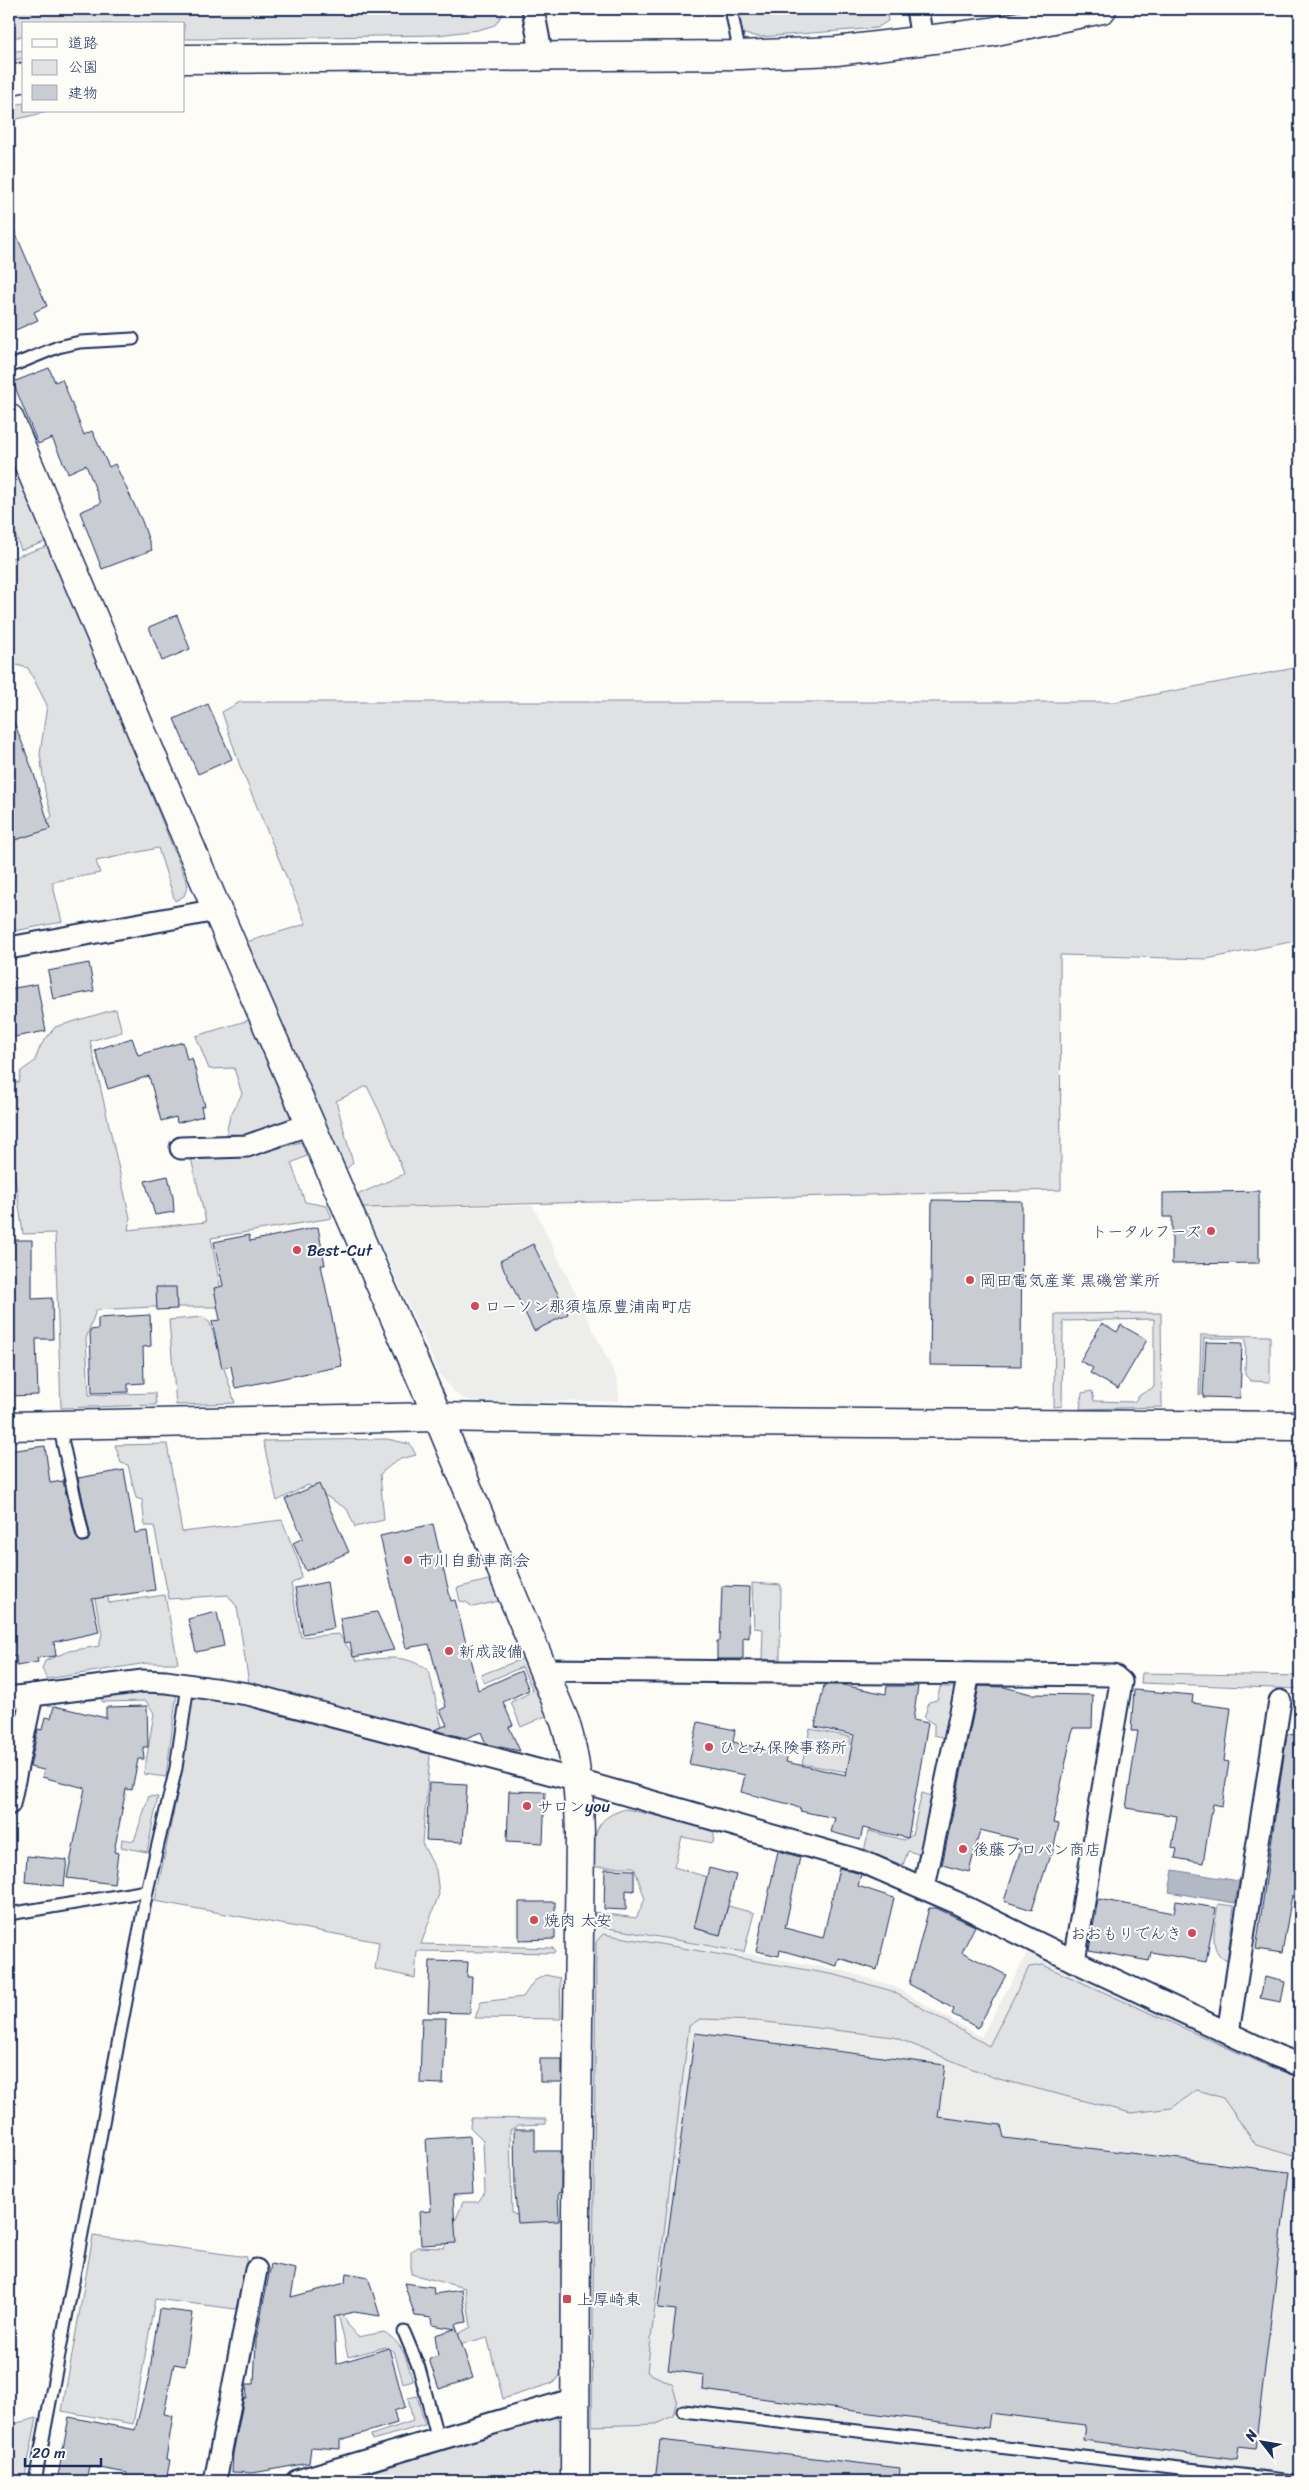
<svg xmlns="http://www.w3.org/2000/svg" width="1309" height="2490" viewBox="0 0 1309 2490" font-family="Sriracha,'Klee One',sans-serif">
	<rect width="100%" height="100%" fill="#fdfcf7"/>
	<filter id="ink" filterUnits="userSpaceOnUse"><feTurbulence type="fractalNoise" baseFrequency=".02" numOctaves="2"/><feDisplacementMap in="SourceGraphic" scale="10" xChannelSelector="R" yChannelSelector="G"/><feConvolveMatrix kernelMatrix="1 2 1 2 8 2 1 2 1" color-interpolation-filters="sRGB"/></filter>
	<g filter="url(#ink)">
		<g fill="#edeeec">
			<path d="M533 1206 618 1381 619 1401 479 1402 466 1400 455 1393 440 1375 364 1208Z"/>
			<path d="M591 1925 844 1971 893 1986 981 2037 1028 1952 1300 2072V2481H586Z"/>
		</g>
		<g fill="#e0e1e3" stroke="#7e88a0">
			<path d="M9 9H506L495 25 478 30 438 35 203 39H184V24H24V37H9Z"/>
			<path d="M738 9H886L888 21 877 28 760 37 743 34Z"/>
			<path d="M947 9H987L939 15 936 11Z"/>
			<path d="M24 50V58L9 61V52Z"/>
			<path d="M24 103V111L47 112 9 121V106Z"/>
			<path d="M9 449 48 541 21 550 9 518V503L13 502 9 492Z"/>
			<path d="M50 545 188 885 184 896 175 901 158 848 96 861 100 873 52 882 62 922 9 932V834L40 828 52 816 45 791 40 754 47 705 28 668 9 663V559Z"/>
			<path d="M1300 667V940L1207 959 1060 955 1061 1190 364 1208 357 1195 404 1174 385 1123 367 1086 336 1101 353 1163 344 1171 243 943 306 924 240 766 222 712 240 702H1114Z"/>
			<path d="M116 1009 122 1032 90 1041 130 1218 128 1230 206 1222 191 1158 251 1156 301 1142 307 1156 291 1163 305 1202 327 1206 332 1218 211 1238 224 1307H152L96 1310 86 1339 89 1395 155 1393 156 1405 61 1408 55 1233 23 1234 9 1136V1084L19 1082 21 1071 34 1062 41 1045 55 1027Z"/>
			<path d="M249 1020 292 1121 246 1135 226 1134 230 1116 242 1094 234 1068 209 1069 196 1036Z"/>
			<path d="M1161 1313 1162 1407 1080 1409 1082 1393 1092 1391 1094 1401 1134 1402 1140 1395 1154 1387V1319L1063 1321 1062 1406 1054 1407 1055 1314Z"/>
			<path d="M203 1317 210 1323 235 1403 176 1405 169 1320Z"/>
			<path d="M1201 1335 1270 1336V1382L1251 1381 1245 1375 1246 1338H1204L1201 1394 1199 1395Z"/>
			<path d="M387 1439 410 1444 416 1455 397 1460 380 1474 384 1520 355 1527 347 1509 308 1485 277 1501 263 1441Z"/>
			<path d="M167 1444 182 1532 282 1520 299 1563 301 1578 291 1584 301 1637 339 1634 357 1661C386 1658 405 1653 429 1671L444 1736 249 1684 237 1607 228 1595 169 1599 154 1526H145L142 1500 136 1498 128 1465 121 1463 115 1445Z"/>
			<path d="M30 1518 100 1562 109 1603 165 1595 178 1663H147L47 1679 42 1669 45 1661 69 1651 99 1646 102 1634 92 1584 9 1531V1522Z"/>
			<path d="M492 1579 499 1601 473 1607 466 1602 460 1601 457 1588Z"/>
			<path d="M752 1583 781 1585 780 1660 762 1659 763 1629 754 1628Z"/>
			<path d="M524 1658 548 1715 521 1727 511 1702 533 1691 522 1667 484 1683 481 1675Z"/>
			<path d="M1142 1673 1300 1676V1689L1141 1683Z"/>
			<path d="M940 1687H957L947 1738 934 1735V1724L924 1718 929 1702 937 1700Z"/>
			<path d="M144 1688 177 1692 166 1777 144 1774 154 1713 146 1701 102 1702V1695Z"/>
			<path d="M198 1693 426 1747 430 1757 422 1843 436 1870 439 1894 421 1944 553 1948 555 1953 417 1951 415 1978 375 1969 379 1942 155 1901 183 1766 191 1701Z"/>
			<path d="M810 1729 851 1737 850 1744 875 1750 870 1776 802 1764Z"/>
			<path d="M922 1793 938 1798 925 1856 908 1851 903 1865 864 1851 869 1831 904 1840 912 1835Z"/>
			<path d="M149 1796 158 1797 147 1852 121 1847 122 1839 134 1841Z"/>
			<path d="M626 1809 715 1829 713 1843 682 1837 674 1867 707 1877 694 1928 720 1935 728 1906 754 1913 744 1952 591 1925 593 1912 636 1918 645 1899 634 1867H594C594 1836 592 1818 626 1809Z"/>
			<path d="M1218 1904 1234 1906 1227 1961C1206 1951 1216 1923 1218 1904Z"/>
			<path d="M603 1934 836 1975 892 1991 989 2046 1029 1967 1043 1965 1268 2066 1300 2078V2158L1256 2145 1223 2098 1197 2090 1172 2108 1131 2113 995 2078 894 2037 757 2021 700 2019 689 2026 647 2372 672 2384 677 2400 673 2416 656 2424 592 2426 596 1942Z"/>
			<path d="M545 1975 560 1978 561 2019 475 2018 481 2002 523 1997 534 1981Z"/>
			<path d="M471 2118 546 2119V2124L519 2125 510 2130 512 2212 522 2218 565 2219 564 2371 553 2383 503 2399 487 2337 438 2351 442 2343 471 2327 465 2288 411 2274V2251L417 2247 444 2248 463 2202H478L485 2192 483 2140 470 2127Z"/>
			<path d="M93 2236 247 2257 236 2309 155 2299 133 2424 62 2411Z"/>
			<path d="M338 2313 343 2314 349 2327 358 2337 384 2332C405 2345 405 2358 413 2380L403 2383 394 2351 386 2347 348 2357Z"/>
			<path d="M417 2396 425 2425 372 2440 371 2435 413 2421 408 2398Z"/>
			<path d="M554 2417 562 2421 564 2481H342Z"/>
			<path d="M37 2418 24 2481H9V2425Z"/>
		</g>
		<path fill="#b3b8c5" stroke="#76819c" d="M1173 1870 1239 1881 1235 1903 1169 1892Z"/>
		<g fill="#c9ccd3" stroke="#1b2f5e">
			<path d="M9 218 47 306 34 312 38 320 9 333Z"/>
			<path d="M49 368 55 382 62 379 84 435 92 431 109 467 115 464 142 521 152 550 102 569 80 512 101 503 86 465 68 473 52 438 38 444 13 382Z"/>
			<path d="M177 615 190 649 162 661 149 627Z"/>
			<path d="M208 704 232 759 198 774 174 719Z"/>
			<path d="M9 714H11L34 774 50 829 15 840 9 818Z"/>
			<path d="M89 963 94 991 53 999 48 971Z"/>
			<path d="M37 984 46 1031 9 1038V989Z"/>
			<path d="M132 1038 138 1055 183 1042 187 1060 192 1058 205 1106 201 1107 203 1116 177 1123 176 1117 161 1121 149 1076 108 1089 95 1050Z"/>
			<path d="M168 1176 173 1197 174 1212 155 1215 145 1181Z"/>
			<path d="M1259 1191V1263L1172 1264V1217H1163V1193Z"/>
			<path d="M932 1200 1022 1201 1021 1366 930 1365Z"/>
			<path d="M318 1227 325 1265H321L342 1366 235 1388 231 1366 222 1368 212 1321 220 1320 214 1288 223 1286 214 1242 249 1235 250 1241Z"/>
			<path d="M9 1240H32V1299L52 1298 53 1339H36L38 1395 9 1396Z"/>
			<path d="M533 1244 568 1314 534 1331 500 1261Z"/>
			<path d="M156 1287H176L177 1309 157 1310Z"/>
			<path d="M150 1315 151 1346 143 1347 144 1383 128 1384V1392L92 1393 90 1330 98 1329V1318Z"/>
			<path d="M1102 1323 1117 1332 1121 1325 1147 1340 1118 1389 1090 1373 1093 1368 1080 1361Z"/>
			<path d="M1206 1342 1242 1343 1240 1398 1203 1397Z"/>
			<path d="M45 1446 50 1483 63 1481 76 1537 81 1542 88 1541 90 1534 78 1478 124 1470 135 1533 147 1531 155 1590 92 1599 99 1632 54 1642 56 1656 37 1658 38 1662 17 1666 16 1656 9 1657V1451Z"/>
			<path d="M319 1484 349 1552 306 1571 293 1543 303 1538 285 1499Z"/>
			<path d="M433 1524 451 1601 455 1600 478 1690 521 1671 529 1690 503 1702 513 1725 509 1727 520 1751 486 1744 481 1732 466 1738 434 1730 447 1725 440 1710 446 1707 429 1644 406 1648 380 1536Z"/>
			<path d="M327 1582 334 1628 303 1634 295 1588Z"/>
			<path d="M722 1586 750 1587 749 1638 743 1637V1659H717V1641H720Z"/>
			<path d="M217 1612 224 1646 196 1652 188 1619Z"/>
			<path d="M377 1612 394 1650 353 1657 350 1642 344 1643 340 1618Z"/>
			<path d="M824 1685H843L886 1694 887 1686H918L913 1720 928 1723 908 1838 863 1828 860 1840 831 1832 835 1818 800 1811 801 1809 789 1804 741 1792 745 1775 689 1764 698 1722 735 1730 733 1742 788 1754 786 1762 846 1775 854 1735 815 1727Z"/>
			<path d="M979 1686 1004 1687 1031 1694 1093 1695 1092 1728H1073L1053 1823 1059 1824 1052 1855H1050L1032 1910 1004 1901 1021 1849 1015 1847 1017 1839 980 1830 969 1872 942 1865Z"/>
			<path d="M1134 1690 1193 1695 1192 1703 1231 1708 1224 1761 1229 1762 1222 1806 1213 1804 1203 1863 1175 1858 1177 1849 1172 1848 1177 1816 1126 1808 1138 1731H1131Z"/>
			<path d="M54 1706 106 1718V1707L147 1706 148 1747H143L144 1759H138L132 1790 126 1789 114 1852 118 1853 114 1884 67 1878 85 1788 42 1777 44 1770 30 1767 38 1729 42 1730 45 1717 51 1718Z"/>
			<path d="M1287 1734 1300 1735V1831L1295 1870 1300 1871V1875L1297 1896 1292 1895 1282 1953 1256 1949Z"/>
			<path d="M429 1783 467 1785 463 1842 426 1840Z"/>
			<path d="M509 1791 545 1792 543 1843 507 1841Z"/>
			<path d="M778 1851 800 1857 785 1928 823 1938 839 1868 861 1874 858 1886 894 1898 877 1970 839 1958 837 1966 780 1950 779 1956 756 1951Z"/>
			<path d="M27 1856 67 1860 64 1886 25 1882Z"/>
			<path d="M709 1868 736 1875 720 1935 694 1928Z"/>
			<path d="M605 1869 634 1870V1891L626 1890V1910L604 1909Z"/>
			<path d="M1098 1899 1174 1913 1176 1901 1216 1908 1206 1962 1151 1952 1149 1961 1089 1950Z"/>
			<path d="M519 1902H555V1939L519 1940Z"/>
			<path d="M929 1908H936L975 1926 962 1952 1006 1975 978 2028 952 2014 954 2009 909 1984Z"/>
			<path d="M430 1961 468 1962 467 1977H472L470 2013 428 2012Z"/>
			<path d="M1265 1977 1285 1982 1281 2002 1260 1998Z"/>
			<path d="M422 2018H446L443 2084 420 2083Z"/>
			<path d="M695 2033 945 2065 938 2117 1001 2125 1004 2138 1289 2172 1255 2449 1239 2447 1237 2460 1083 2440 1085 2425 990 2413 988 2428 831 2408 703 2390 704 2375 668 2370 676 2310 658 2308Z"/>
			<rect x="540" y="2059" width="22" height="23"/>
			<path d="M514 2129H535V2151H561V2192L558 2193 559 2221 518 2223 515 2193Z"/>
			<path d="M470 2136 473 2194 453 2195 456 2243 421 2245 419 2212 431 2211 426 2139Z"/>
			<path d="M271 2264 296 2269 291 2297 345 2283 346 2273 368 2277 380 2316 354 2312 334 2317 336 2364 389 2348 405 2407 394 2411 397 2423 340 2440V2449L311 2447 309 2463 253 2473 232 2472 233 2453 244 2398H246L247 2384H254L256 2340Z"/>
			<path d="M404 2283 433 2287 434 2294 462 2290 467 2322 455 2324 473 2378 439 2389 429 2359 438 2356 435 2335 455 2329 433 2325 432 2318 415 2316Z"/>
			<path d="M159 2309 193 2313 185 2366 174 2364 164 2414 173 2416 166 2459 170 2460 166 2481H125L127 2473 89 2466 86 2481H57L69 2417 135 2430 149 2376Z"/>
			<path d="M660 2440 900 2468 899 2481H655Z"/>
		</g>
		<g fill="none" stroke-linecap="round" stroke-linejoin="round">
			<defs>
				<g id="lane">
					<path d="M731 9 740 55"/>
					<path d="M9 367 58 347 80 342 133 339"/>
					<path d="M59 1425 83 1535"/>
					<path d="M9 1914 147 1891"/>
					<path d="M404 2332 419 2368 438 2440"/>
					<path d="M683 2411 1294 2481"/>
					<path d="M35 2481 147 1891 176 1768 188 1685"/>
				</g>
				<g id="street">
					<path d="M533 9 542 57"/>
					<path d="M917 9 922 39"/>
					<path d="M9 948 217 910"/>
					<path d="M181 1148 247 1146 310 1124"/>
					<path d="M542 1670 1113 1675 1121 1682 1074 1961"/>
					<path d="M9 1698 143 1681 166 1682 248 1694 579 1781 861 1861 955 1902 1074 1961 1277 2056 1300 2065"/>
					<path d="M9 1804 32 1695"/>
					<path d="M924 1887 969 1674"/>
					<path d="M1228 2033 1280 1701"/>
					<path d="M215 2481 256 2270"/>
					<path d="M297 2481 575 2399"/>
				</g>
				<g id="secondary">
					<path d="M184 59 740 55 836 51 991 32 1102 9"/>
					<path d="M9 81 24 77"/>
					<path d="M9 418 217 910 438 1417 565 1722C577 1760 579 1795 580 1834L576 2211 575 2481"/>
					<path d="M9 1426 438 1417 721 1422 1300 1426"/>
				</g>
			</defs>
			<use href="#lane" stroke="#1b2f5e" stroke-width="15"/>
			<use href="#street" stroke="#1b2f5e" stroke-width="25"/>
			<use href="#secondary" stroke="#1b2f5e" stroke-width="31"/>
			<use href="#lane" stroke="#fdfcf7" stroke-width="11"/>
			<use href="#street" stroke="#fdfcf7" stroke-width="21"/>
			<use href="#secondary" stroke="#fdfcf7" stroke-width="28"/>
		</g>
	</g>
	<g fill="#d1495b" stroke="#fdfcf7" stroke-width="2">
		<circle cx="1211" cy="1231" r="5"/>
		<circle cx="297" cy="1250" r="5"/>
		<circle cx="970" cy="1280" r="5"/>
		<circle cx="475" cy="1306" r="5"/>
		<circle cx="408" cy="1560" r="5"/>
		<circle cx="449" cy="1651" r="5"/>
		<circle cx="709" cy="1747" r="5"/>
		<circle cx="527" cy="1806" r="5"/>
		<circle cx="963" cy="1849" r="5"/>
		<circle cx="534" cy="1920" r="5"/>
		<circle cx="1192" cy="1933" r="5"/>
		<rect x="562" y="2294" width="10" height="10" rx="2.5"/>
	</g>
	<g text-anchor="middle" stroke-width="4" stroke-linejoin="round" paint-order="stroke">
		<g font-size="16" fill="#1b2f5e" stroke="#fdfcf7" text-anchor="start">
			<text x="1201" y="1237" text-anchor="end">トータルフーズ</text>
			<text x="307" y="1256">Best-Cut</text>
			<text x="980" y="1286">岡田電気産業 黒磯営業所</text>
			<text x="485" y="1312">ローソン那須塩原豊浦南町店</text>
			<text x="418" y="1566">市川自動車商会</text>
			<text x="459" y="1657">新成設備</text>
			<text x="719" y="1753">ひとみ保険事務所</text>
			<text x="537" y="1812">サロンyou</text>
			<text x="973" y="1855">後藤プロパン商店</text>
			<text x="544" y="1926">焼肉 太安</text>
			<text x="1182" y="1939" text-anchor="end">おおもりでんき</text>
			<text x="577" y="2305">上厚崎東</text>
		</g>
	</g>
	<rect width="1309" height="2490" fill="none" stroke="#fdfcf7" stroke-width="30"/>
	<rect x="15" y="15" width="1279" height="2460" fill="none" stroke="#1b2f5e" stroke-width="2" filter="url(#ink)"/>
	<rect x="22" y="22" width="162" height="90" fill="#fdfcf7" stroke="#a3aaba"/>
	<rect x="32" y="39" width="25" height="8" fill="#fdfcf7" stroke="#a3aaba"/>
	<text x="68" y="48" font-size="15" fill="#1b2f5e">道路</text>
	<rect x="32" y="60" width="25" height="15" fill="#e0e1e3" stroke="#a3aaba"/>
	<text x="68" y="72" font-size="15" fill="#1b2f5e">公園</text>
	<rect x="32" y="85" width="25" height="15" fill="#c9ccd3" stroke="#a3aaba"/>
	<text x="68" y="98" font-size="15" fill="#1b2f5e">建物</text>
	<g transform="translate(1262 2442) rotate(301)" stroke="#fdfcf7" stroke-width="4" paint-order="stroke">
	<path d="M0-4L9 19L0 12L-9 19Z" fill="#1b2f5e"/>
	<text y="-8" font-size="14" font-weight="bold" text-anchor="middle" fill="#1b2f5e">N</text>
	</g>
	<path d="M25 2458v8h76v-8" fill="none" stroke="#1b2f5e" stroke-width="2.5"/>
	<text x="32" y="2458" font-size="15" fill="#1b2f5e" stroke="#fdfcf7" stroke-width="4" paint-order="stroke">20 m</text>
</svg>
